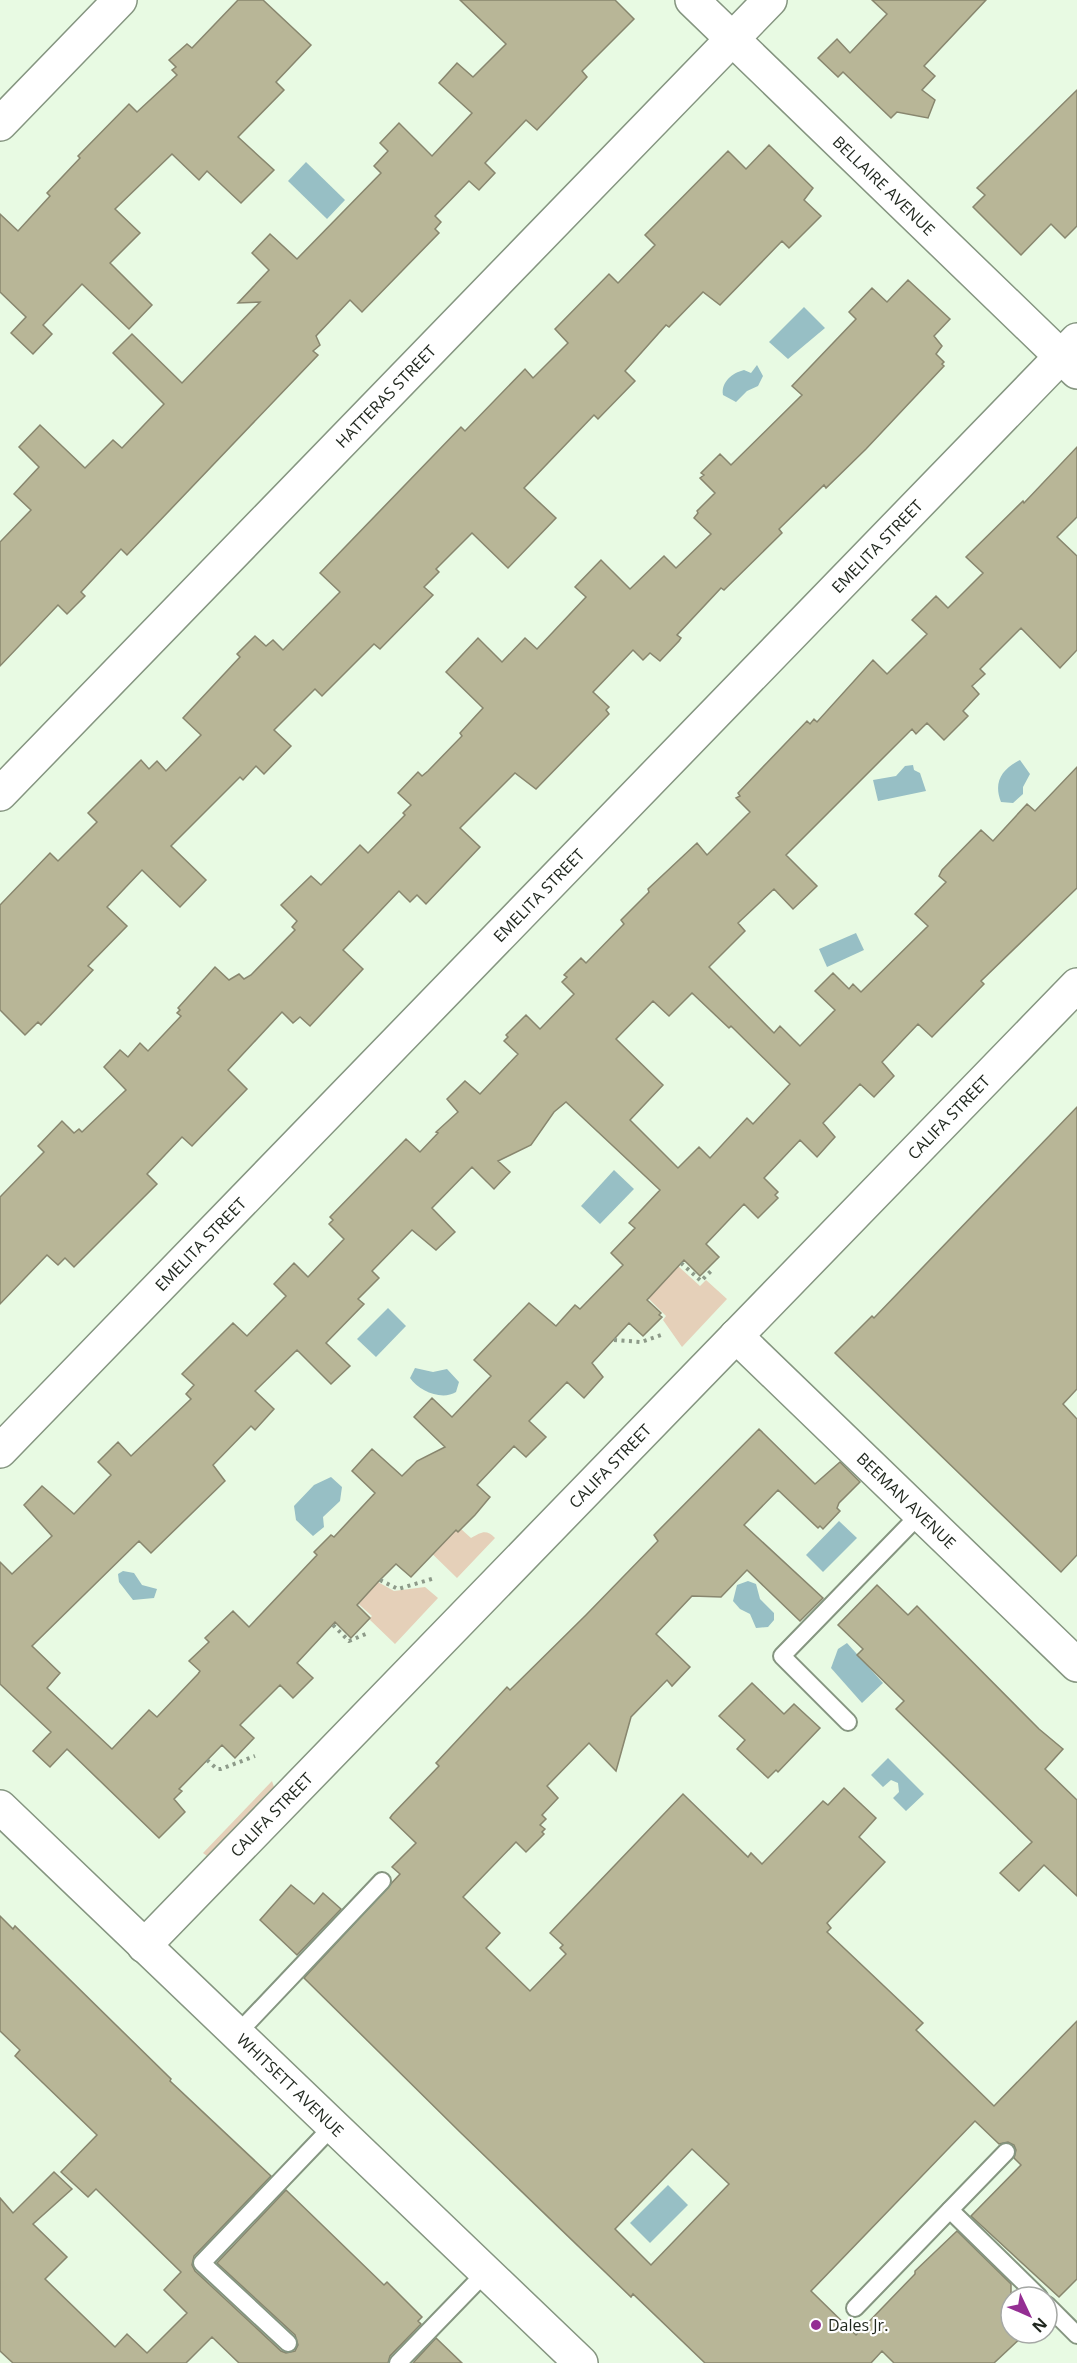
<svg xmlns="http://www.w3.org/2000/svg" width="1077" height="2363" viewBox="0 0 1077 2363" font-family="'Open Sans',sans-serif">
	<rect width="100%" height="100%" fill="#e8fae3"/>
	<g fill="#e5d0b9">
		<path d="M678 1266 700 1286 706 1280 727 1299 682 1347 663 1320 666 1316 647 1297Z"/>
		<path d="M461 1529 471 1538C482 1532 486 1529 495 1538L457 1578 415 1537Z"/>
		<path d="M378 1582 394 1591 425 1587 438 1598 395 1644 369 1619 372 1616 353 1599 364 1597Z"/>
		<path d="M272 1781 275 1790 211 1859 203 1853Z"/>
	</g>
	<g fill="#97bfc5">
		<path d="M306 162 345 200 327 219 288 181Z"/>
		<path d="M804 307 825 328 788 359 769 342Z"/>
		<path d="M757 365 763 376 758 386 747 391 736 402 723 395C721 382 732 373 744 370L751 373Z"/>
		<path d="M1020 760 1030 774 1023 787V794L1013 803 1001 802C993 782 1002 769 1020 760Z"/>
		<path d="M913 765 914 770 920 773 926 791 878 801 873 780 896 776 905 766Z"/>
		<path d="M856 933 864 950 827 967 819 949Z"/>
		<path d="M614 1170 634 1189 600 1224 581 1206Z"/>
		<path d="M388 1308 406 1326 376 1357 357 1339Z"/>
		<path d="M415 1368 433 1372 447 1369 459 1382 456 1392C442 1401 419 1391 410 1378Z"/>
		<path d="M331 1477 342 1487 340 1501 323 1517 324 1527 313 1536 296 1520 294 1506 314 1485Z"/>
		<path d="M839 1521 857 1538 823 1572 806 1555Z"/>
		<path d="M123 1571 134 1573 142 1585 157 1589 154 1598 133 1600 119 1582 118 1574Z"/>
		<path d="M748 1581 756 1584 760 1599 774 1613V1620L768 1627 756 1628 750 1614 740 1609 733 1601 737 1585Z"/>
		<path d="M847 1643 883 1683 862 1703 831 1668 838 1649Z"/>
		<path d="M888 1758 924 1794 906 1811 893 1798 899 1792 898 1783 891 1780 883 1787 871 1775Z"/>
		<path d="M668 2185 688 2205 650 2243 630 2223Z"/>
	</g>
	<g fill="#b8b697" stroke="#88866e" stroke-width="1.5" fill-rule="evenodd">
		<path d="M238 0H263L311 45 276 82 284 90 238 137 274 170 241 203 207 171 199 180 172 154 115 209 140 233 110 263 152 305 129 329 82 284 43 325 52 334 33 354 11 333 26 317 0 292V214L18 231 50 196 47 193 80 158 78 156 129 104 137 112 177 75 172 70 176 67 169 60 187 44 192 48Z"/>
		<path d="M460 0H615L634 19 582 71 587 77 537 130 526 120 485 163 495 173 479 190 469 181 435 216 441 222 435 229 439 233 362 312 350 300 316 336 320 345 313 351 318 355 127 555 121 549 81 592 85 596 67 614 58 605 0 666V542L31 510 14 494 39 467 19 447 40 425 85 468 113 440 122 448 164 404 113 353 132 334 182 383 260 302 238 303 269 270 252 253 270 234 297 259 381 173 374 166 388 151 380 143 399 123 432 156 472 113 439 83 457 63 473 77 506 44Z"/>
		<path d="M872 0H986L924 66 935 76 922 90 935 100 928 118 897 112 891 118 843 72 838 77 818 58 837 39 850 53 887 14Z"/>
		<path d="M1077 90V226L1065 238 1051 224 1021 255 973 207 985 195 977 188Z"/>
		<path d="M769 145 813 188 804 200 821 216 789 248 782 241 720 305 703 292 669 327 666 325 625 371 635 381 598 419 594 415 524 488 556 518 508 568 472 533 436 569 439 572 424 587 433 595 380 649 374 644 322 696 315 689 274 730 291 746 264 774 256 766 243 780 240 777 171 846 206 880 180 907 142 870 107 907 127 926 88 966 93 970 41 1025 38 1022 25 1035 0 1010V905L50 853 58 861 97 822 88 813 141 760 149 769 157 761 166 771 201 735 183 718 240 657 237 654 255 636 266 646 273 640 283 650 340 592 320 573 461 427 465 431 525 369 533 378 568 343 555 329 609 274 618 283 655 245 645 235 728 151 746 169Z"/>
		<path d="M908 280 950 319 934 336 942 346 936 354 944 362 942 364 944 366 866 449 826 488 824 485 779 529 782 533 724 590 721 588 677 635 681 638 679 641 660 661 650 653 643 660 633 650 593 692 609 707 606 710 609 714 536 789 515 773 460 828 480 847 426 904 417 895 410 902 399 891 343 950 363 969 310 1026 300 1017 293 1023 282 1012 228 1070 247 1089 192 1146 182 1137 147 1174 157 1184 74 1267 65 1258 58 1265 47 1255 0 1304V1197L44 1152 38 1146 62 1121 74 1133 79 1129 82 1132 126 1090 104 1067 120 1050 128 1057 140 1043 148 1051 181 1016 177 1013 180 1010 178 1008 215 967 229 980 239 974 244 979 251 975 295 930 292 927 297 921 281 905 311 876 321 885 360 845 368 853 405 815 403 813 411 805 398 793 418 772 422 776 428 771 462 736 460 733 483 708 446 672 478 638 502 662 525 638 537 649 586 597 575 587 601 560 630 589 664 556 676 568 711 534 694 518 698 513 697 511 715 493 700 478 704 475 701 473 720 454 731 465 802 395 792 386 856 319 849 312 872 288 887 302Z"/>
		<path d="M1077 447V517L1057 537 1077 556V650L1060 668 1021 628 980 669 985 674 972 686 979 694 963 711 968 716 944 740 927 723 916 734 912 729 786 855 817 886 793 909 774 889 738 923 745 931 709 967 774 1033 780 1026 800 1046 835 1010 815 991 833 973 849 989 853 984 861 992 928 926 915 914 946 882 939 876 942 870 981 830 993 841 1027 804 1035 811 1077 767V888L981 981 984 984 932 1037 918 1024 882 1062 894 1076 874 1097 860 1084 823 1123 835 1137 817 1157 800 1140 764 1178 778 1192 775 1195 778 1198 758 1218 744 1204 706 1244 719 1257 700 1276 684 1260 647 1300 661 1313 659 1315 662 1317 643 1336 629 1323 592 1363 603 1377 584 1398 567 1382 529 1421 546 1437 526 1457 514 1446 477 1485 490 1497 475 1515 458 1532 456 1530 411 1577 396 1564 378 1582 357 1605 370 1618 351 1638 335 1622 297 1663 313 1678 293 1698 280 1685 240 1725 254 1738 235 1758 222 1745 179 1789 182 1791 174 1799 185 1812 159 1838 67 1749 50 1767 33 1751 51 1732 0 1684V1562L12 1574 52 1536 24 1505 42 1486 74 1514 111 1475 98 1462 118 1442 131 1456 191 1399 186 1394 194 1385 182 1374 233 1323 247 1336 286 1296 274 1284 294 1263 308 1277 344 1239 329 1224 333 1220 330 1217 406 1139 420 1152 438 1133 436 1132 458 1112 447 1099 465 1081 480 1094 518 1054 504 1041 508 1037 506 1035 526 1015 540 1029 574 994 562 982 567 977 564 975 581 958 586 963 624 924 621 920 649 892 648 889 697 843 707 855 750 812 736 798 740 796 738 793 807 721 810 724 814 719 817 722 873 660 887 674 927 634 912 620 936 596 948 608 983 573 966 557 1023 501 1024 503ZM692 993 729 1028 731 1026 790 1084 753 1124 747 1118 710 1158 699 1147 678 1168 630 1120 663 1085 616 1039 653 1001 669 1016ZM566 1102 660 1190 629 1223 635 1228 611 1253 623 1265 580 1309 575 1305 556 1326 529 1303 474 1360 491 1376 452 1417 432 1398 414 1417 445 1447 417 1461 402 1476 372 1449 352 1471 375 1493 334 1537 331 1535 314 1552 317 1555 249 1627 233 1611 205 1638 209 1642 189 1661 200 1671 198 1674 157 1717 149 1710 112 1749 47 1688 60 1673 32 1646 139 1541 151 1553 225 1481 213 1465 251 1426 255 1430 274 1409 255 1391 297 1350 331 1384 350 1366 326 1343 364 1304 358 1299 379 1278 372 1271 412 1230 436 1250 455 1232 432 1208 472 1167 494 1189 510 1172 498 1161 531 1145 554 1112Z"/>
		<path d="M1077 1107V1389L1063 1404 1077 1419V1555L1061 1572 835 1353 872 1316 874 1318Z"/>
		<path d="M759 1429 815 1484 840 1462 860 1482 839 1503 837 1508 840 1511 823 1529 820 1526 818 1528 778 1490 744 1525 823 1598 800 1621 747 1570 721 1597 692 1596 656 1634 690 1667 672 1686 667 1680 631 1717 616 1771 589 1743 547 1786 558 1798 542 1815 546 1819 540 1825 545 1829 542 1832 544 1834 526 1852 516 1842 463 1897 500 1933 486 1948 530 1991 566 1954 560 1948 563 1945 550 1933 683 1794 748 1857 751 1853 762 1864 823 1801 828 1805 844 1788 876 1818 859 1837 885 1862 827 1923 831 1928 827 1932 923 2023 916 2030 994 2106 1077 2021V2279L1059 2297 971 2216 1021 2165 1014 2158 1016 2150 1014 2145 1008 2142 999 2144 975 2121 811 2291 856 2335 915 2274V2271L957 2231 1011 2284V2333H1026L994 2363H894L882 2351 871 2363H705L633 2294 631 2297 461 2133 304 1978 400 1874 392 1867 416 1843 390 1818 392 1815 439 1766 436 1763 507 1687 510 1690 586 1615 658 1541 654 1535ZM692 2149 729 2184 651 2265 615 2229Z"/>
		<path d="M877 1585 908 1615 917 1606 1039 1729 1063 1749 1045 1769 1077 1800V1896L1044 1865 1019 1891 1000 1873 1032 1842 896 1709 904 1701 857 1655 863 1649 838 1625Z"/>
		<path d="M752 1683 784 1714 794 1704 820 1728 778 1772 776 1770 768 1778 737 1749 745 1740 719 1716Z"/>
		<path d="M291 1885 314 1904 323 1893 341 1909 297 1955 260 1920Z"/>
		<path d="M0 1916 13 1929 15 1926 171 2079 170 2081 271 2176 194 2256 192 2265 195 2271 281 2351 286 2353 295 2351 298 2345 295 2335 217 2263 286 2190 384 2285 387 2282 422 2317 418 2321 421 2324 390 2356 388 2363H239L212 2337 186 2363H13L0 2351V2198L13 2213 54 2172 72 2189 33 2224 67 2257 45 2279 115 2347 127 2334 147 2353 187 2313 164 2290 181 2272 96 2189 88 2197 61 2172 97 2135 15 2056 20 2050 0 2031Z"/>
		<path d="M436 2338 462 2363H413Z"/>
	</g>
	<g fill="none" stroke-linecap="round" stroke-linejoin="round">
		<defs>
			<g id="lane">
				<path d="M848 1722 782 1656 920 1514"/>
				<path d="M236 2035 382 1881"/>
				<path d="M950 2210 1039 2297"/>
				<path d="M1047 2305 1077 2335"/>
				<path d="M855 2308 1006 2152"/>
				<path d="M288 2343 202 2263 332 2127"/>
				<path d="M398 2363 485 2273"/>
			</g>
			<g id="street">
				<path d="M0 124 120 0"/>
				<path id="s1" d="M0 794 770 0"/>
				<path id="s2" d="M736 1336 1077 1665"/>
				<path id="s3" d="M0 1451 1077 340"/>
				<path id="s4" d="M144 1946 1077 985"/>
			</g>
			<g id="secondary">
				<path id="s5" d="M692 0 1077 372"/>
				<path id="s6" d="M0 1807 581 2363"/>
			</g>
		</defs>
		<use href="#lane" stroke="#859580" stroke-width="20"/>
		<use href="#street" stroke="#859580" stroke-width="36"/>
		<use href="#secondary" stroke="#859580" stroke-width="36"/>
		<g stroke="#8d9a89" stroke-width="4" stroke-dasharray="3 4.5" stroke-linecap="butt">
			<path d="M681 1263 701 1281 713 1269"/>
			<path d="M614 1340 641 1342 661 1335"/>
			<path d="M380 1580 398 1589 435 1578"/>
			<path d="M333 1625 349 1641 368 1633"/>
			<path d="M207 1760 217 1769H221L255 1756"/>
		</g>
		<use href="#lane" stroke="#fff" stroke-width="16"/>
		<use href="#street" stroke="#fff" stroke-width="33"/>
		<use href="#secondary" stroke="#fff" stroke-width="33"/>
	</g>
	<circle fill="#942e93" stroke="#fff" stroke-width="2" cx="816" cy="2325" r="6"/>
	<g text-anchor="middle" stroke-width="4.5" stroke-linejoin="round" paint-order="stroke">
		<g font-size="16" fill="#1f261d" stroke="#fff">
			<text dy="6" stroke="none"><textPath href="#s5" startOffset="267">BELLAIRE AVENUE</textPath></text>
			<text dy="6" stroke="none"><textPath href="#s1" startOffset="554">HATTERAS STREET</textPath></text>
			<text dy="6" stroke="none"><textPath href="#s3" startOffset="1260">EMELITA STREET</textPath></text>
			<text dy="6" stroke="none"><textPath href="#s3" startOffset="774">EMELITA STREET</textPath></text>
			<text dy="6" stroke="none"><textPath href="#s4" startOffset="1155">CALIFA STREET</textPath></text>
			<text dy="6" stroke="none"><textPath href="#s3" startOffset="288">EMELITA STREET</textPath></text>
			<text dy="6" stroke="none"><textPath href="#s4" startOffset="669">CALIFA STREET</textPath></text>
			<text dy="6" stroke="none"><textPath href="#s2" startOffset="237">BEEMAN AVENUE</textPath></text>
			<text dy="6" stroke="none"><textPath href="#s4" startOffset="183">CALIFA STREET</textPath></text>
			<text dy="6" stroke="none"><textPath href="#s6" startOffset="402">WHITSETT AVENUE</textPath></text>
		</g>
		<g font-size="16" fill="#1f261d" stroke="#fff" text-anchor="start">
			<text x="828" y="2331">Dales Jr.</text>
		</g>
	</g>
	<g transform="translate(1029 2315) rotate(134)"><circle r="28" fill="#ffffff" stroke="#a5a8a5" stroke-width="1.5"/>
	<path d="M0-4.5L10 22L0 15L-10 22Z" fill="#942e93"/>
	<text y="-9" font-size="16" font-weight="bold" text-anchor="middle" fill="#1f261d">N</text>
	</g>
</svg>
